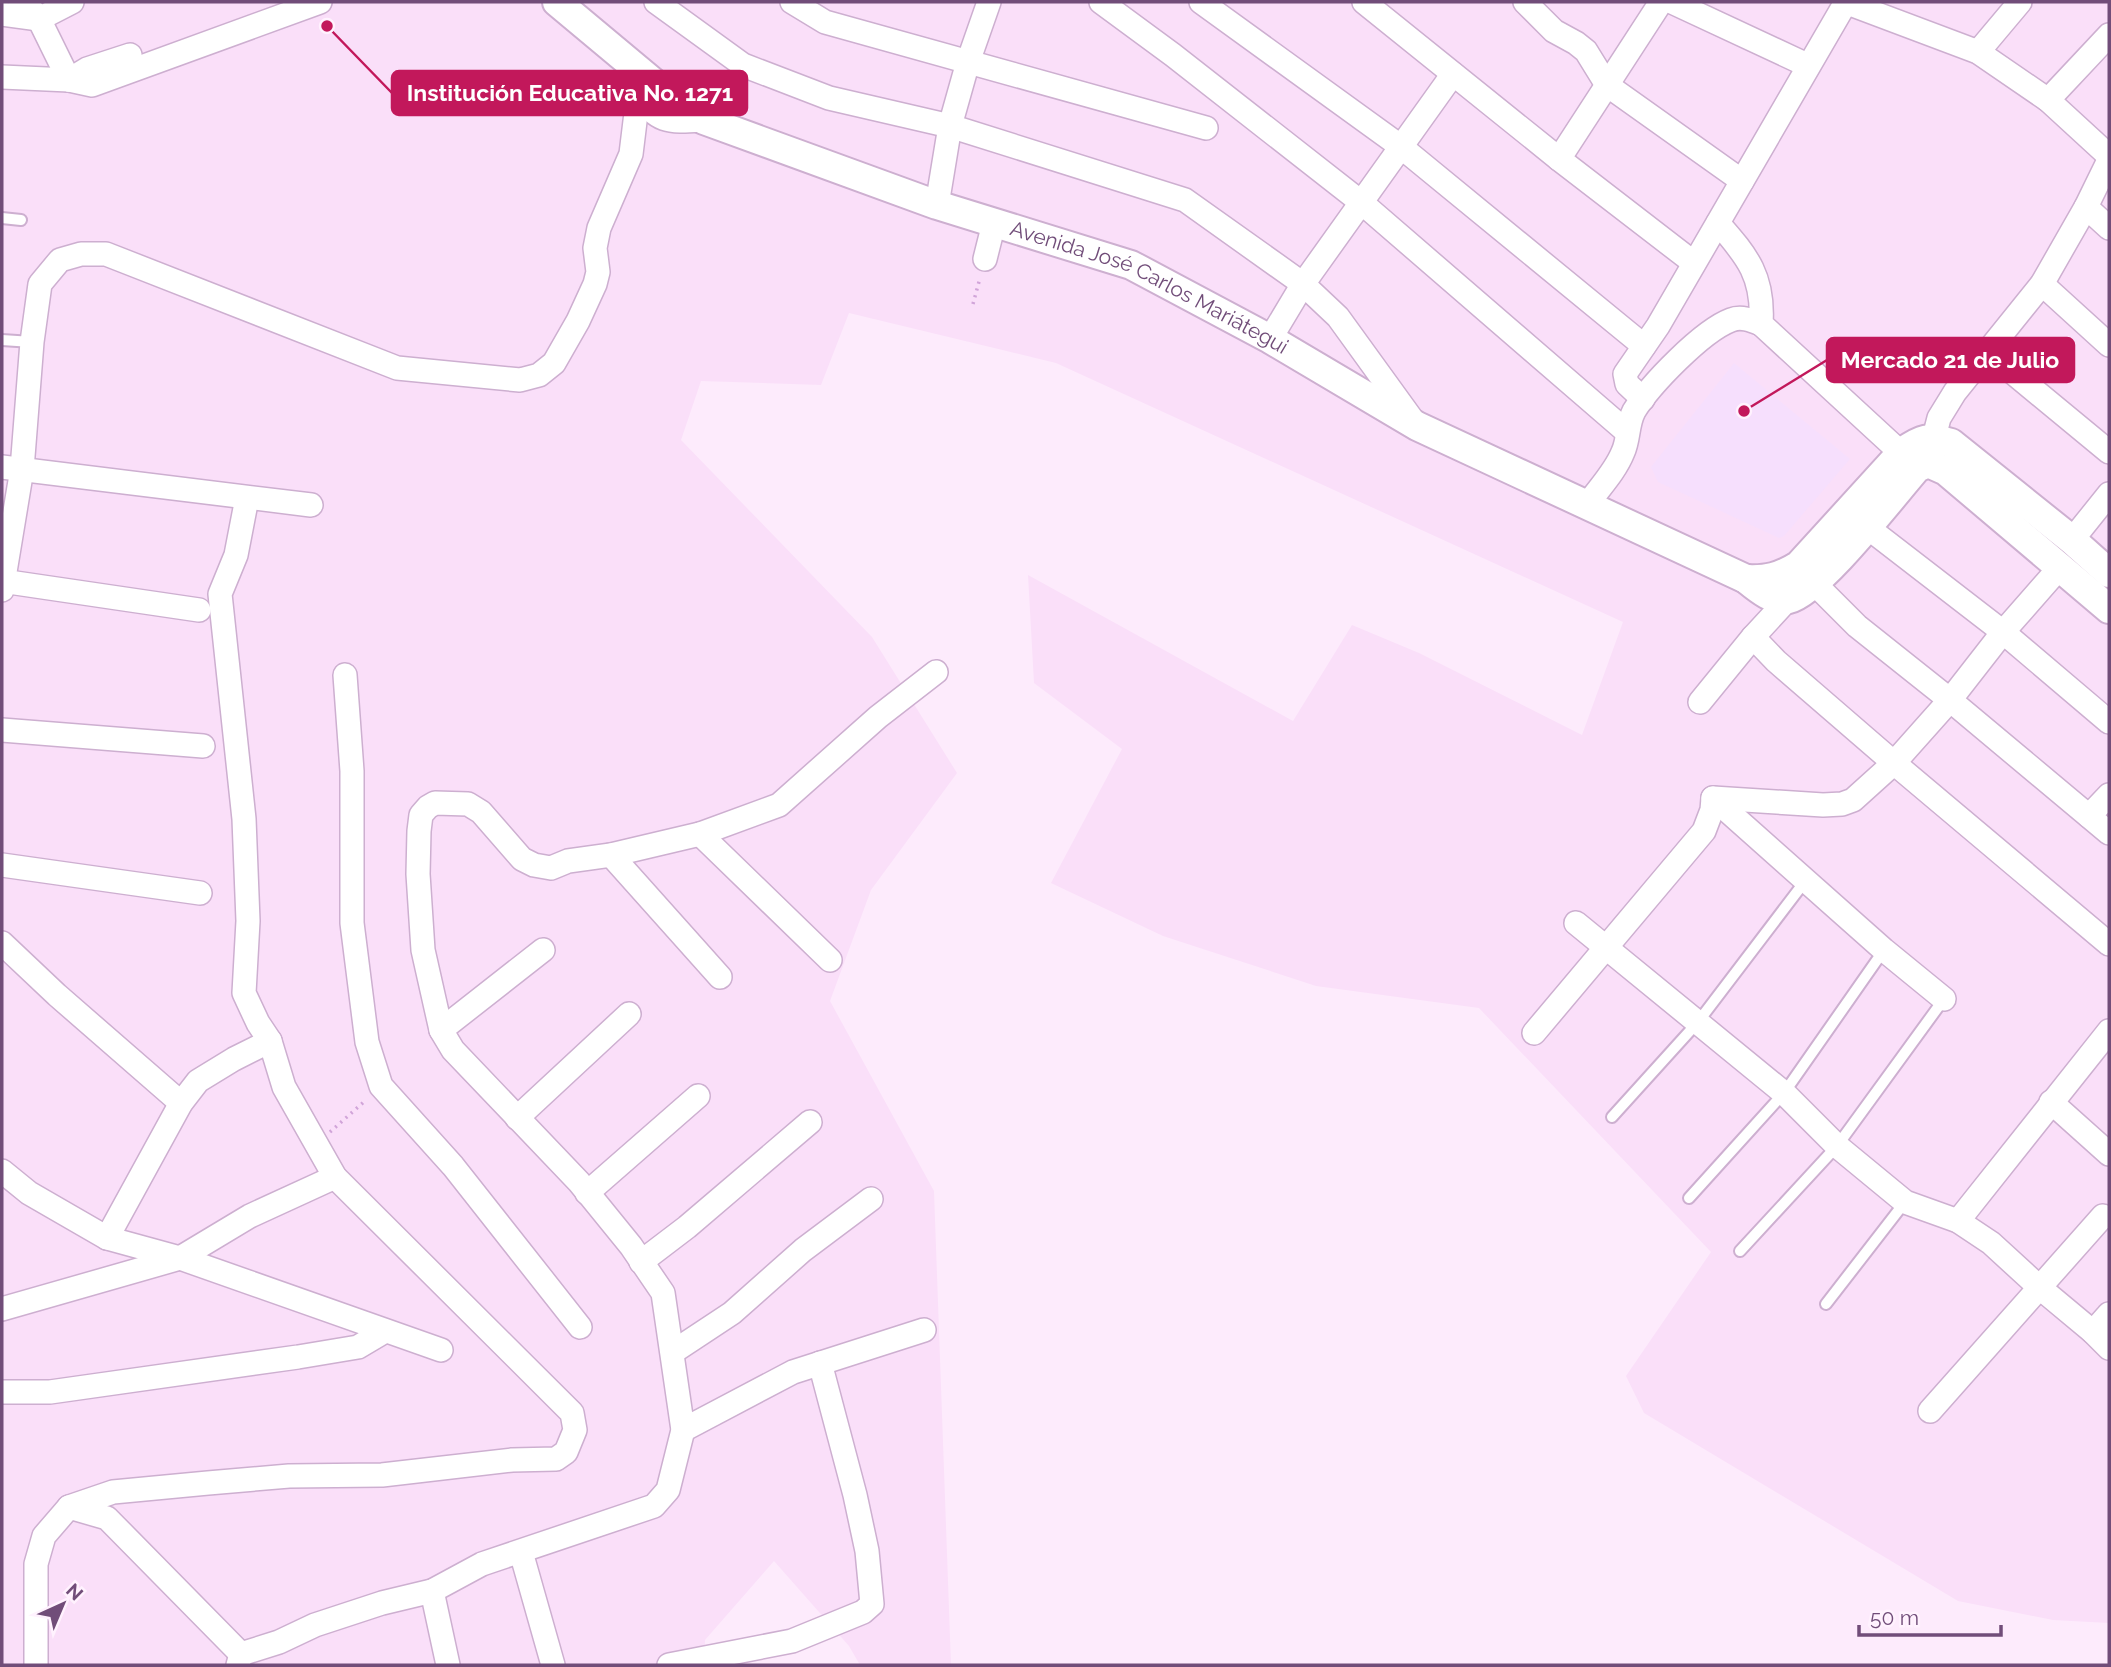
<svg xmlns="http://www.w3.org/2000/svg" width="2111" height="1667" viewBox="0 0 2111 1667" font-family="Raleway,sans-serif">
	<rect width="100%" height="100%" fill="#fdebfc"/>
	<path fill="#fadff9" d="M2 2H2109V1623L2053 1620 1958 1601 1644 1413 1626 1376 1711 1252 1479 1008 1316 986 1163 936 1051 883 1122 749 1034 683 1028 575 1293 721 1352 625 1419 653 1582 735 1623 622 1056 363 849 313 821 385 701 381 681 440 872 637 957 773 871 890 830 1001 934 1191 951 1665H860L849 1646 774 1561 705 1640 704 1665H2Z"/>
	<path fill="#f6dffd" d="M1734 363 1850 459 1784 536 1779 538 1658 482 1651 467Z"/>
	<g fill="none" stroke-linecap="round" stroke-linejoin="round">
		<defs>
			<g id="service">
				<path d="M2 218 21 220"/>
				<path d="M2 340 32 342"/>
				<path d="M1612 1117 1698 1022 1806 880"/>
				<path d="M1689 1198 1784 1093 1884 950"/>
				<path d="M1740 1251 1837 1146 1944 999"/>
				<path d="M1826 1304 1905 1202"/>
			</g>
			<g id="minor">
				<path d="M20 2 31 9 39 19 69 80"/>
				<path d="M656 2 743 65 829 98 950 126 1185 200 1303 284 1338 317 1414 422"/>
				<path d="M792 2 825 22 1206 128"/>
				<path d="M1101 2 1173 55 1362 203 1627 432"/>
				<path d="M1201 2 1400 146 1644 346"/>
				<path d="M1364 2 1559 159 1694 263"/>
				<path d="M1525 2 1554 31 1576 43 1586 51 1607 85 1742 181"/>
				<path d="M1672 2 1807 65"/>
				<path d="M1845 2 1978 52 2048 100 2109 156"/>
				<path d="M2 14 39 19 72 2"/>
				<path d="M1978 52 2020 2"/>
				<path d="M2 77 69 80 92 85 320 2"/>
				<path d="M69 80 87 69 130 55"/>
				<path d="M637 92C656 124 670 122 704 120"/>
				<path d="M2048 100 2109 35"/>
				<path d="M1559 159 1661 2"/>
				<path d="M937 205 950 126 968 62 989 2"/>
				<path d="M2086 207 2109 228"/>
				<path d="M1718 223C1748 257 1764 277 1761 324L1912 463"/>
				<path d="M985 259 994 223"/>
				<path d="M2042 284 2109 345"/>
				<path d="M1270 339 1303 284 1453 74"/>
				<path d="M1988 352 2109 452"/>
				<path d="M1643 399 1627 384 1625 374 1658 326 1846 2"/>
				<path d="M1930 453 1939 418 1955 392 2042 284 2086 207 2109 160"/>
				<path d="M2 467 311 505"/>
				<path d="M1587 505C1599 488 1615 472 1623 452 1629 439 1627 424 1634 411 1650 385 1702 331 1731 320 1741 316 1751 320 1761 324"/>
				<path d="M1867 527 2003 632 2109 722"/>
				<path d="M2072 540 2109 494"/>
				<path d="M2 581 199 610"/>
				<path d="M1815 584 1857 626 1950 700 2109 833"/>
				<path d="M2 590 22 469 32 342 40 284 60 260 81 254H106L397 368 520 380 539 375 554 363 578 321 595 284 598 272 595 248 599 228 631 154 641 72"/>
				<path d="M1753 637 1776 661 1894 763 2109 944"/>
				<path d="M345 675 352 771V923L367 1042 381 1086 453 1166 580 1327"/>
				<path d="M1700 702 1753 637 1788 599"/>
				<path d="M2 730 203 746"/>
				<path d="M1713 798 1884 950 1944 999"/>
				<path d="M2089 816 2109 795"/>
				<path d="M700 834 830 960"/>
				<path d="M611 855 720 977"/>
				<path d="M2 865 200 893"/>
				<path d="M1576 923 1784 1093 1837 1146 1905 1202 1958 1221 1991 1243 2039 1287 2093 1332 2109 1348"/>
				<path d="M2 943 57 995 181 1103"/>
				<path d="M441 1030 543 950"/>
				<path d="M1534 1033 1704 831 1712 810 1713 798 1823 805 1842 804 1853 800 1894 763 1950 700 2003 632 2061 566"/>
				<path d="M2051 1102 2109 1154"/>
				<path d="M517 1118 629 1014"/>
				<path d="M2 1171 29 1193 107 1238 180 1258 441 1350"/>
				<path d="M587 1193 698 1096"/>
				<path d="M1958 1221 2109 1031"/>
				<path d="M107 1238 181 1103 198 1081 234 1059 270 1041"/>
				<path d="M641 1262 687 1227 810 1122"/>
				<path d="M2 1309 180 1258 250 1216 335 1177"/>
				<path d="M2093 1332 2109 1314"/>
				<path d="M673 1352 732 1313 803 1250 871 1199"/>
				<path d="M2 1392H50L298 1357 358 1347 385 1331"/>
				<path d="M1930 1411 2103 1216"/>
				<path d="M683 1430 793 1372 924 1330"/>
				<path d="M69 1507 107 1518 241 1654"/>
				<path d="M521 1552 553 1665"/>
				<path d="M432 1591 448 1665"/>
				<path d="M36 1665V1564L44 1536 69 1507 113 1492 208 1483 289 1476 382 1475 512 1460 556 1459 566 1452 575 1430 572 1413 335 1177 284 1087 270 1041 258 1023 244 993 248 921 244 819 220 594 236 555 247 498"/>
				<path d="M238 1665 241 1654 279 1642 315 1625 382 1603 432 1591 482 1564 654 1506 668 1490 683 1430 663 1293 631 1246 579 1182 453 1050 441 1030 423 950 418 874 419 831 421 815 428 807 435 803 468 804 481 812 522 859 534 865 551 868 568 861 611 855 700 834 779 805 878 717 936 672"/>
				<path d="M669 1665 792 1641 863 1612 872 1604 867 1551 855 1495 820 1363"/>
			</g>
			<g id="tertiary">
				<path id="s1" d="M557 2 672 98 704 120 937 205 1131 265 1270 339 1417 426 1746 579C1757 588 1773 602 1789 599 1818 593 1894 494 1917 468L1928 463 1946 471 2109 609"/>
				<path d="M1746 579C1767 580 1780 577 1799 565L1902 452C1922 438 1928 436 1951 443L2072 540 2109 573"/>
			</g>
		</defs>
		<use href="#service" stroke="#cdafd0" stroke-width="14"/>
		<use href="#minor" stroke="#cdafd0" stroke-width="26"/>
		<use href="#tertiary" stroke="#cdafd0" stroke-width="32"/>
		<g stroke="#d1a4d9" stroke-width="3.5" stroke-dasharray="2 5" stroke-linecap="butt">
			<path d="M973 304 980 278"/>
			<path d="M330 1132 366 1100"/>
		</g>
		<use href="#service" stroke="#fff" stroke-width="10"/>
		<use href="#minor" stroke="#fff" stroke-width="23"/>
		<use href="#tertiary" stroke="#fff" stroke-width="28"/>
	</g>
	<g text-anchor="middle" stroke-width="7" stroke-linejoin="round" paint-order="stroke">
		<g font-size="21" fill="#714d79" stroke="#fff2fe">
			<text dy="7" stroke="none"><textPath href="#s1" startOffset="665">Avenida José Carlos Mariátegui</textPath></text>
		</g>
	</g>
	<path fill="none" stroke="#c2185b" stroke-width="2.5" d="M327 26L392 93M1744 411L1827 360"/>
	<g fill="#c2185b" stroke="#fff2fe" stroke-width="2.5">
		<circle cx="327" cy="26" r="7"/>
		<circle cx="1744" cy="411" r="7"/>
	</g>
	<g fill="#c2185b" stroke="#c2185b" stroke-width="2.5">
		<rect x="392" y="71" width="355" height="44" rx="7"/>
		<rect x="1827" y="338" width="247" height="44" rx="7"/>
	</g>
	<g font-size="23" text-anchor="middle" font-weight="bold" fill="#fff">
		<text x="570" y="101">Institución Educativa No. 1271</text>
		<text x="1950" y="368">Mercado 21 de Julio</text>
	</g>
	<rect width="2111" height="1667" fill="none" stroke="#714d79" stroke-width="7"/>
	<g transform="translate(63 1604) rotate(44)" stroke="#fff2fe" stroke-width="5" paint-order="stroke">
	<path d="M0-5L12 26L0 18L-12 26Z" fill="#714d79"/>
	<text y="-10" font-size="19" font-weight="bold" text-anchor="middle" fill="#714d79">N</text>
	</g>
	<path d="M1859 1625v10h142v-10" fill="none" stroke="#714d79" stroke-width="3.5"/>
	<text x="1870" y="1625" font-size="21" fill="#714d79" stroke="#fff2fe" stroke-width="5" paint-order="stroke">50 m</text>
</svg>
